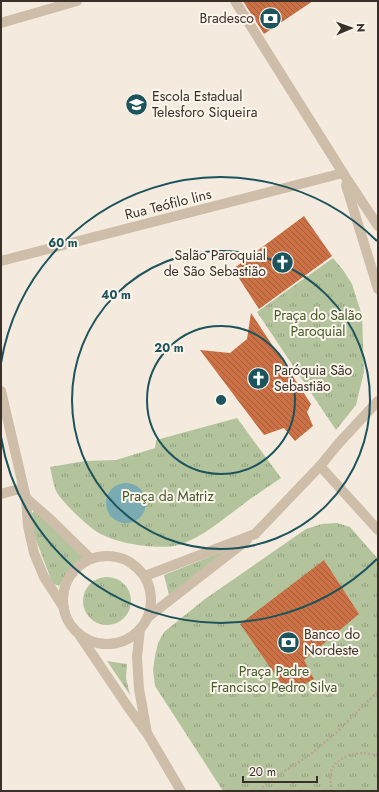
<svg xmlns="http://www.w3.org/2000/svg" width="379" height="792" viewBox="0 0 379 792" font-family="Jost,sans-serif">
	<defs>
		<pattern id="grass-tufts" width="24" height="20" patternUnits="userSpaceOnUse"><rect width="24" height="20" fill="#b3c49d"/><path d="M3 7l-1-3M5 7V3M7 7l1-3M15 17l-1-3M17 17v-4M19 17l1-3" fill="none" stroke="#93a080"/></pattern>
		<pattern id="building-back-hatch" width="6" height="6" patternUnits="userSpaceOnUse"><rect width="6" height="6" fill="#cb7145"/><path d="M-1 5l2 2M0 0l6 6M5-1l2 2" fill="none" stroke="#a65d3a"/></pattern>
	</defs>
	<rect width="100%" height="100%" fill="#f4ebde"/>
	<g fill="url(#grass-tufts)">
		<path d="M333 258 343 270 352 284 357 300 362 315 364 372 356 405 336 430 257 312Z"/>
		<path d="M237 418 281 478C268 487 254 496 241 506 222 520 205 535 182 544 163 551 117 544 99 533 89 528 61 501 56 491 53 484 52 475 50 467L85 461 116 460 155 448 156 440Z"/>
		<path d="M35 510 83 557 69 571 59 586 52 583 49 574 30 524 32 513Z"/>
		<path d="M337 523 350 527 378 559V791H223L155 686 153 670 155 656 158 643 164 632 205 599 306 529 322 524Z"/>
		<path d="M229 549 169 595 164 575Z"/>
		<circle cx="107" cy="601" r="24"/>
		<path d="M107 661 127 664 126 678 130 695Z"/>
	</g>
	<path fill="#b3c49d" d="M378 703V728L366 713Z"/>
	<circle fill="#7babb2" cx="126" cy="503" r="20"/>
	<g fill="url(#building-back-hatch)">
		<path d="M243 1H313L264 34Z"/>
		<path d="M304 216 332 256 259 309 233 269Z"/>
		<path d="M251 313 311 404 307 412 313 426 295 441 284 428 264 435 200 350 230 353 247 339Z"/>
		<path d="M324 560 359 614 304 660 314 679 288 693 240 624Z"/>
	</g>
	<g fill="none" stroke-linecap="round" stroke-linejoin="round">
		<g stroke="#b9a793" stroke-width="2.5" stroke-dasharray="2 2" stroke-linecap="butt">
			<path d="M260 791 266 783 308 756 336 733 378 691"/>
			<path d="M331 791C331 786 330 780 330 775 333 755 362 749 378 756"/>
		</g>
		<g stroke="#cdbda9" stroke-width="10">
			<path d="M235 1 343 173 378 226"/>
			<path d="M1 23 77 1"/>
			<path d="M346 185 378 289"/>
			<path d="M1 261 343 173"/>
			<path d="M1 391 26 498 28 526 34 553 44 577 64 608"/>
			<path d="M320 466 378 530"/>
			<path d="M1 494 23 488"/>
			<path d="M26 498 52 521 91 559"/>
			<circle cx="107" cy="600" r="44"/>
			<path d="M145 576 255 534 320 466 339 443 378 401"/>
			<path d="M148 617 247 540"/>
			<path d="M140 629 137 657 139 689 147 733 181 791"/>
			<path d="M80 636 128 707 146 732"/>
		</g>
	</g>
	<g fill="none" stroke="#1c535d" stroke-width="2">
		<circle cx="221" cy="400" r="74"/>
		<circle cx="221" cy="400" r="149"/>
		<path d="M377 559A223 223 0 0 1 1 437M1 363A223 223 0 0 1 377 241"/>
	</g>
	<defs>
		<symbol id="bank-disc" viewBox="-11 -11 22 22"><circle r="9.5" fill="#1c535d" stroke="#fbf5eb"/><path d="M-6-4H6V4H-6ZM0-2.3a2.3 2.3 0 1 0 0 4.6a2.3 2.3 0 1 0 0-4.6Z" fill="#fff"/></symbol>
		<symbol id="school-disc" viewBox="-11 -11 22 22"><circle r="9.5" fill="#1c535d" stroke="#fbf5eb"/><path d="M0-5L7-2L0 1L-7-2ZM-4 1L0 2.5L4 1V4Q0 6-4 4Z" fill="#fff"/></symbol>
		<symbol id="church-disc" viewBox="-11 -11 22 22"><circle r="9.5" fill="#1c535d" stroke="#fbf5eb"/><path d="M-1.2-6h2.4v3.5h3.3v2.4h-3.3V6h-2.4V-.1h-3.3v-2.4h3.3Z" fill="#fff"/></symbol>
	</defs>
	<g fill-rule="evenodd">
		<use href="#bank-disc" x="258" y="6" width="25" height="25"/>
		<use href="#school-disc" x="124" y="92" width="25" height="25"/>
		<use href="#church-disc" x="270" y="250" width="25" height="25"/>
		<use href="#church-disc" x="246" y="366" width="25" height="25"/>
		<use href="#bank-disc" x="276" y="630" width="25" height="25"/>
	</g>
	<g text-anchor="middle" stroke-width="4" stroke-linejoin="round" paint-order="stroke">
		<g font-size="14" fill="#3a3029" stroke="#fbf5eb" text-anchor="start">
			<text x="254" y="23" text-anchor="end">Bradesco</text>
			<text x="152" y="101">Escola Estadual<tspan x="152" dy="16">Telesforo Siqueira</tspan></text>
			<text x="266" y="260" text-anchor="end">Salão Paroquial<tspan x="266" dy="16">de São Sebastião</tspan></text>
			<text x="274" y="375">Paróquia São<tspan x="274" dy="16">Sebastião</tspan></text>
			<text x="304" y="639">Banco do<tspan x="304" dy="16">Nordeste</tspan></text>
		</g>
		<g font-size="14" fill="#3a3029" stroke="#fbf5eb">
			<text transform="translate(168 204) rotate(-14)" y="5">Rua Teófilo lins</text>
		</g>
		<g font-size="14" fill="#44592c" stroke="#fbf5eb">
			<text x="318" y="320">Praça do Salão<tspan x="318" dy="16">Paroquial</tspan></text>
			<text x="168" y="501">Praça da Matriz</text>
			<text x="274" y="676">Praça Padre<tspan x="274" dy="16">Francisco Pedro Silva</tspan></text>
		</g>
	</g>
	<circle cx="221" cy="400" r="6" fill="#1c535d" stroke="#fbf5eb" stroke-width="2"/>
	<g font-size="12" text-anchor="middle" font-weight="bold" fill="#1c535d" stroke="#fbf5eb" stroke-width="4" stroke-linejoin="round" paint-order="stroke">
		<text x="63" y="247">60 m</text>
		<text x="116" y="299">40 m</text>
		<text x="169" y="352">20 m</text>
	</g>
	<rect width="379" height="792" fill="none" stroke="#3a3029" stroke-width="4"/>
	<g transform="translate(351 28) rotate(88)" stroke="#fbf5eb" stroke-width="3" paint-order="stroke">
	<path d="M0-3L7 15L0 10L-7 15Z" fill="#3a3029"/>
	<text y="-6" font-size="11" font-weight="bold" text-anchor="middle" fill="#3a3029">N</text>
	</g>
	<path d="M243 776v6h74v-6" fill="none" stroke="#3a3029" stroke-width="2"/>
	<text x="249" y="776" font-size="12" fill="#3a3029" stroke="#fbf5eb" stroke-width="3" paint-order="stroke">20 m</text>
</svg>
